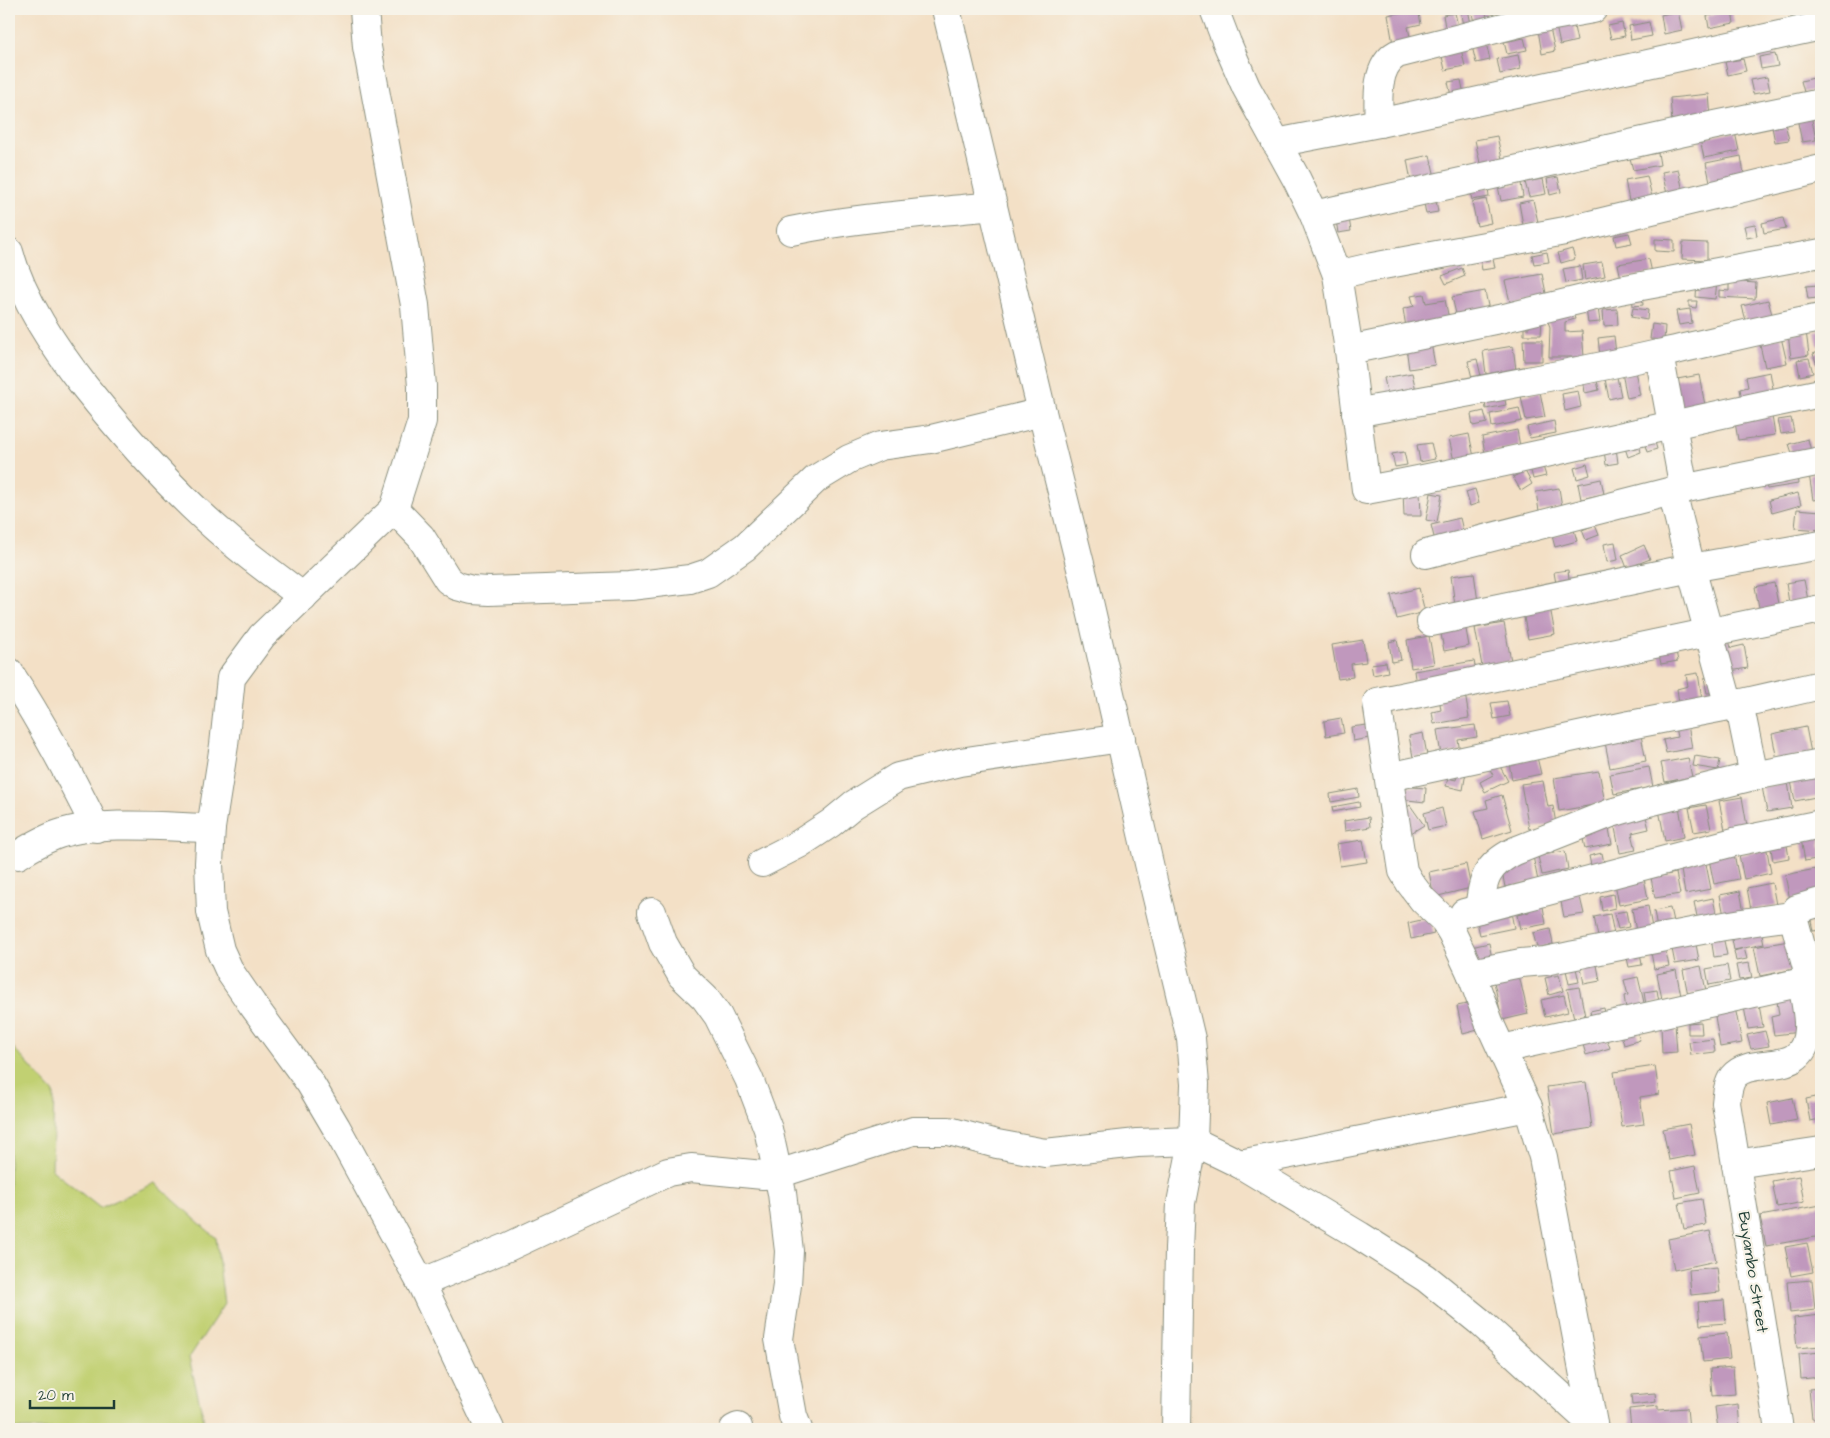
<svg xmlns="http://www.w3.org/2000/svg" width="1830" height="1438" viewBox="0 0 1830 1438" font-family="'Architects Daughter',sans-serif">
	<rect width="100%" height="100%" fill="#f7f3e8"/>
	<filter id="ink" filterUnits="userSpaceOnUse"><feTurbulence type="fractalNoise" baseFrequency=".02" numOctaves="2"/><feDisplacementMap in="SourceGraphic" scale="10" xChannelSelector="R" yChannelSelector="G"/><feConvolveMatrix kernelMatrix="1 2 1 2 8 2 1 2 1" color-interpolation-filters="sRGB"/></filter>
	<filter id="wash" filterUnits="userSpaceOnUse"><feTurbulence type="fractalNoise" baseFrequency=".0096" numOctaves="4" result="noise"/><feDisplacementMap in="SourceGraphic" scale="20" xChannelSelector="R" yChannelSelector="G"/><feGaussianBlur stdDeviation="1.12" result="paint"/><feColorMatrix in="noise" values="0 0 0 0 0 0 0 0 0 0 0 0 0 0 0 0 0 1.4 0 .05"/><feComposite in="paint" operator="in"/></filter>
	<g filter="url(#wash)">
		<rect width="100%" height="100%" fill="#f3e0c6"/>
		<path fill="#c1d072" stroke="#708653" d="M9 1043 54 1093 52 1170 100 1208 155 1183 216 1238 224 1304 189 1358 206 1429H9Z"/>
		<g id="blocks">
			<g fill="#c098bd">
				<path d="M1418 9 1421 24 1408 27 1412 46 1394 50 1388 15Z"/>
				<path d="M1460 9H1468L1471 24 1463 26Z"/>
				<path d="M1471 9H1485L1489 25 1475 27Z"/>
				<path d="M1678 11 1682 30 1664 34 1661 15Z"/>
				<path d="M1732 11 1734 23 1709 28 1707 16Z"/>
				<path d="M1455 13 1459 30 1446 33 1443 15Z"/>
				<path d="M1573 22 1577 41 1560 45 1556 26Z"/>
				<path d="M1649 22 1652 36 1631 40 1629 26Z"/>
				<path d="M1622 23 1625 36 1611 39 1608 26Z"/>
				<path d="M1550 28 1555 51 1542 54 1538 30Z"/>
				<path d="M1524 38 1527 50 1507 54 1504 42Z"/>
				<path d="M1486 43 1490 60 1476 63 1472 46Z"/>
				<path d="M1461 49 1465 66 1445 70 1441 52Z"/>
				<path d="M1775 54 1778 66 1761 69 1759 57Z"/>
				<path d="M1518 55 1521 69 1500 74 1497 59Z"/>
				<path d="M1743 59 1746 71 1728 75 1725 62Z"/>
				<path d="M1767 77 1770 91 1753 94 1750 80Z"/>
				<path d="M1818 77 1821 89 1804 92 1801 81Z"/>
				<path d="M1461 80 1465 99 1452 101 1448 82Z"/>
				<path d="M1709 94 1711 119 1672 123 1670 98Z"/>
				<path d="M1811 115 1816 140 1802 142 1797 118Z"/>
				<path d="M1784 119 1789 140 1775 142 1771 122Z"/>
				<path d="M1735 132 1739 151 1704 158 1700 139Z"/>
				<path d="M1497 136 1502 159 1480 163 1475 140Z"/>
				<path d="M1658 153 1660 165 1633 170 1630 158Z"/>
				<path d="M1430 155 1436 182 1412 186 1407 160Z"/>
				<path d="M1741 156 1745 180 1711 186 1706 163Z"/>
				<path d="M1678 169 1683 191 1667 194 1662 172Z"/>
				<path d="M1647 176 1652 197 1629 201 1625 180Z"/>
				<path d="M1558 177 1561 192 1550 195 1547 179Z"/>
				<path d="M1507 179 1509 186 1521 183 1523 197 1501 201 1497 181Z"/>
				<path d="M1543 179 1546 194 1529 197 1525 182Z"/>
				<path d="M1488 187 1489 197 1472 200 1470 191Z"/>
				<path d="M1486 199 1491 223 1477 226 1472 202Z"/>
				<path d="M1436 200 1438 212 1426 214 1424 203Z"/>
				<path d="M1533 200 1538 222 1523 225 1519 203Z"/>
				<path d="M1349 218 1351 231 1338 233 1336 220Z"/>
				<path d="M1783 218 1786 229 1764 233 1762 223Z"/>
				<path d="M1755 224 1757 236 1747 238 1744 226Z"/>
				<path d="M1629 233 1632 243 1616 246 1614 236Z"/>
				<path d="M1655 239 1674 240V252L1655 251Z"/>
				<path d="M1683 242 1707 243V260L1682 259Z"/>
				<path d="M1572 249 1575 259 1561 263 1558 253Z"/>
				<path d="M1547 252 1549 262 1534 264 1532 255Z"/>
				<path d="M1492 255 1495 268 1482 270 1480 258Z"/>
				<path d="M1649 259 1652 273 1621 279 1618 264Z"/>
				<path d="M1602 262 1605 276 1585 280 1583 265Z"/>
				<path d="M1580 266 1582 280 1566 283 1563 269Z"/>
				<path d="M1462 268 1465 276 1446 284 1442 276Z"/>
				<path d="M1542 274 1547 298 1511 306 1505 281Z"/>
				<path d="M1697 281 1717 283 1715 299 1696 297Z"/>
				<path d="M1729 281 1756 283 1755 299 1719 297V290L1729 291Z"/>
				<path d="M1818 285V298L1808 299 1806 286Z"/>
				<path d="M1485 291 1489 311 1457 318 1452 297Z"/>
				<path d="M1424 294 1426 303 1445 300 1449 319 1406 327 1403 309 1414 306 1411 296Z"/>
				<path d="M1642 294 1643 305 1633 306 1632 295Z"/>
				<path d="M1768 300 1773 318 1747 324 1742 306Z"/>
				<path d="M1689 301H1697L1696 308 1689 307Z"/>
				<path d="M1598 308 1600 322 1588 323 1586 309Z"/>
				<path d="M1633 308 1648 310 1647 320 1631 317Z"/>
				<path d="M1617 309 1618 325 1604 326 1603 310Z"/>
				<path d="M1690 309 1692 323 1679 325 1676 311Z"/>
				<path d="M1572 310 1575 319 1565 322V332L1582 331 1584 357H1549L1550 327 1546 317Z"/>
				<path d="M1530 318H1542L1541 335H1524V328H1529Z"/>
				<path d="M1652 324 1665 326 1664 340 1650 339Z"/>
				<path d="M1821 330V345L1818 346 1815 332Z"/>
				<path d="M1806 331 1809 355 1791 358 1788 334Z"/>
				<path d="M1614 336 1616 354 1600 356 1598 338Z"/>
				<path d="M1781 337 1787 363 1765 367 1759 341Z"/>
				<path d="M1523 340H1542V361H1524Z"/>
				<path d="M1431 343 1435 365 1409 369 1406 347Z"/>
				<path d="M1513 346 1516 370 1486 374 1483 351Z"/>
				<path d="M1821 351V364L1817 365 1813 354Z"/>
				<path d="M1809 358 1813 373 1800 376 1797 360Z"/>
				<path d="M1477 359 1481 376 1472 378 1468 361Z"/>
				<path d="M1635 371 1640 395 1627 398 1622 373Z"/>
				<path d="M1770 372 1774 394 1742 400 1740 389 1748 387 1746 377Z"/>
				<path d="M1412 373 1417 395 1389 401 1384 378Z"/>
				<path d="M1699 375 1705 405 1678 410 1672 380Z"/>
				<path d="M1596 376 1599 390 1585 393 1583 378Z"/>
				<path d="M1617 377 1621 396 1609 399 1605 379Z"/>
				<path d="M1503 390 1506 405 1486 409 1484 394Z"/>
				<path d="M1578 391 1581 407 1565 411 1562 394Z"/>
				<path d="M1540 392 1545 417 1526 420 1521 396Z"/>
				<path d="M1519 408 1522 421 1492 427 1490 414Z"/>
				<path d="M1484 411 1487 423 1473 426 1471 414Z"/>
				<path d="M1772 416 1775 435 1738 440 1735 422Z"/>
				<path d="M1791 418 1794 432 1781 434 1778 420Z"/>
				<path d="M1554 421 1556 433 1530 438 1527 427Z"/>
				<path d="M1517 430 1520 446 1485 453 1482 437Z"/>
				<path d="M1469 434 1474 457 1454 461 1449 438Z"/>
				<path d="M1653 435 1657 449 1647 452 1643 438Z"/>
				<path d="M1808 439 1811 451 1793 456 1789 444Z"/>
				<path d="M1638 440 1641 452 1628 457 1624 445Z"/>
				<path d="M1431 443 1435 459 1420 462 1417 445Z"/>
				<path d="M1616 448 1618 463 1606 465 1604 450Z"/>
				<path d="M1404 452 1407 465 1395 467 1392 454Z"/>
				<path d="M1541 460 1546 476 1533 479 1529 463Z"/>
				<path d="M1587 464 1590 475 1577 479 1574 468Z"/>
				<path d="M1525 471 1532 484 1521 491 1513 477Z"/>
				<path d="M1821 472V499L1813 500 1809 474Z"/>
				<path d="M1797 476 1798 484 1767 489 1765 480Z"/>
				<path d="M1601 479 1604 494 1581 499 1578 484Z"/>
				<path d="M1559 488 1562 507 1539 511 1536 492Z"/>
				<path d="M1475 489 1479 503 1470 506 1466 492Z"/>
				<path d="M1403 491H1420L1421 516H1404Z"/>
				<path d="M1431 493 1442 495 1437 522 1426 520Z"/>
				<path d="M1798 493 1801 505 1772 513 1769 500Z"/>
				<path d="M1797 509 1821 511V530L1795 528Z"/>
				<path d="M1460 518 1464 535 1435 541 1431 525Z"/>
				<path d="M1595 525 1599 535 1586 540 1582 530Z"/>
				<path d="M1574 530 1577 541 1555 547 1552 536Z"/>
				<path d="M1615 542 1618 560 1607 562 1604 544Z"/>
				<path d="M1644 545 1650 559 1627 568 1622 555Z"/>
				<path d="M1568 570 1570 588 1557 590 1554 572Z"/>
				<path d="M1474 573 1478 602 1455 606 1451 576Z"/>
				<path d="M1804 580 1808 600 1789 603 1786 583Z"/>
				<path d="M1774 583 1779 609 1760 612 1755 587Z"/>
				<path d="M1419 588 1425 612 1397 619 1391 595Z"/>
				<path d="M1550 607 1555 634 1528 639 1523 612Z"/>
				<path d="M1504 623 1511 661 1482 666 1475 628Z"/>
				<path d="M1465 624 1469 646 1444 651 1440 628Z"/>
				<path d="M1429 636 1434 664 1411 668 1407 640Z"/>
				<path d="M1363 640 1366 662 1351 664 1353 677 1338 679 1332 645Z"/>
				<path d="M1397 640 1401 660 1392 662 1389 642Z"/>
				<path d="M1729 640 1731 648 1744 645 1748 668 1724 672 1719 642Z"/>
				<path d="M1675 647 1678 661 1661 664 1658 650Z"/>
				<path d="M1474 661 1477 676 1416 686 1414 671Z"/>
				<path d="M1386 662 1388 672 1373 675 1371 664Z"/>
				<path d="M1698 673 1702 699 1679 703 1677 689 1688 686 1686 675Z"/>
				<path d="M1716 676 1719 692 1707 693 1704 678Z"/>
				<path d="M1465 693 1469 718 1434 724 1432 712 1441 710 1439 697Z"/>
				<path d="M1507 701 1510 716 1494 719 1491 703Z"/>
				<path d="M1341 718 1344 733 1326 736 1324 721Z"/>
				<path d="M1367 725 1369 738 1353 741 1351 727Z"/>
				<path d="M1475 725 1477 737 1458 740 1460 752 1441 755 1437 730Z"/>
				<path d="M1688 725 1692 748 1666 753 1663 740 1677 737 1675 727Z"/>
				<path d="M1806 727 1811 753 1777 760 1772 734Z"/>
				<path d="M1640 730 1646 761 1610 768 1604 737Z"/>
				<path d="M1423 733 1427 755 1413 757 1409 736Z"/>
				<path d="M1695 756 1720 760 1718 770 1693 766Z"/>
				<path d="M1537 757 1541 774 1512 780 1509 763Z"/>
				<path d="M1688 758 1692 777 1665 782 1661 763Z"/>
				<path d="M1497 761 1508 781 1485 792 1480 782 1493 775 1488 766Z"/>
				<path d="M1649 767 1653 787 1614 794 1610 774Z"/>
				<path d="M1816 770 1821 796 1795 801 1790 776Z"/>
				<path d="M1458 771 1466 772 1463 790 1446 786 1448 778 1456 780Z"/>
				<path d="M1599 771 1605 803 1559 811 1554 778Z"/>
				<path d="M1543 781 1548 807 1553 806 1556 824 1529 829 1521 784Z"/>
				<path d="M1788 782 1792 808 1767 812 1762 787Z"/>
				<path d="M1400 786 1426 788 1425 802 1399 799Z"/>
				<path d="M1358 789 1359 797 1331 802 1330 794Z"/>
				<path d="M1502 795 1512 830 1483 839 1475 811 1488 808 1486 800Z"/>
				<path d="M1742 797 1747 826 1725 830 1719 801Z"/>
				<path d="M1359 802 1360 807 1333 812 1332 807Z"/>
				<path d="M1410 805 1424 825 1411 833 1398 814Z"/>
				<path d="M1706 805 1711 829 1694 832 1689 808Z"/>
				<path d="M1679 806 1684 837 1665 841 1659 810Z"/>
				<path d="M1442 808 1446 826 1428 830 1424 813Z"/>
				<path d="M1369 817 1370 827 1345 831 1344 821Z"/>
				<path d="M1646 817 1649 829 1632 833 1636 850 1620 853 1614 823Z"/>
				<path d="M1608 824 1612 844 1585 849 1581 829Z"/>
				<path d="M1820 835 1821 858 1805 861 1801 839Z"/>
				<path d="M1786 839 1789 858 1773 861 1770 842Z"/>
				<path d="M1363 840 1367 862 1340 866 1336 844Z"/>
				<path d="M1732 844 1739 879 1714 884 1707 849Z"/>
				<path d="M1767 850 1771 873 1744 879 1739 855Z"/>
				<path d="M1565 851 1568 869 1542 875 1538 856Z"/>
				<path d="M1602 853 1605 868 1592 870 1589 856Z"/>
				<path d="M1533 856 1538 881 1505 887 1500 862Z"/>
				<path d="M1705 859 1711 889 1685 894 1680 864Z"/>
				<path d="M1466 864 1471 888 1434 897 1429 872Z"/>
				<path d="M1821 868V894L1790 900 1785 875Z"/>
				<path d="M1676 873 1680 894 1655 898 1651 878Z"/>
				<path d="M1644 878 1648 899 1619 905 1615 883Z"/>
				<path d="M1772 883 1776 905 1751 910 1747 888Z"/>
				<path d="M1578 889 1584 914 1564 917 1559 892Z"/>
				<path d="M1740 891 1744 912 1724 916 1720 895Z"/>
				<path d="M1613 894 1615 908 1602 911 1600 897Z"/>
				<path d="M1713 898 1717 918 1698 921 1694 902Z"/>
				<path d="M1542 901 1546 924 1520 929 1517 915 1529 912 1528 904Z"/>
				<path d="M1648 906 1653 933 1637 937 1632 909Z"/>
				<path d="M1510 907 1514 928 1480 935 1477 922Z"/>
				<path d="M1670 908 1674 926 1657 929 1654 911Z"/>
				<path d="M1626 911 1629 927 1618 929 1614 913Z"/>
				<path d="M1821 913V930L1813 931 1810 915Z"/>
				<path d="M1610 914 1616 944 1600 947 1594 917Z"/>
				<path d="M1430 918 1434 934 1411 939 1408 923Z"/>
				<path d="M1760 923 1764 944 1734 950 1730 929Z"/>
				<path d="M1550 929 1553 944 1537 948 1533 933Z"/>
				<path d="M1694 934 1699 960 1675 964 1670 939Z"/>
				<path d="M1723 936 1727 955 1714 957 1711 938Z"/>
				<path d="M1663 938 1669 966 1654 969 1649 941Z"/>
				<path d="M1789 941 1795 969 1760 976 1754 947Z"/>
				<path d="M1489 943 1493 964 1475 967 1471 947Z"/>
				<path d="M1639 946 1642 965 1629 967 1625 949Z"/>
				<path d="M1744 948 1747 959 1736 961 1734 951Z"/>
				<path d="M1574 959 1579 982 1569 984 1564 961Z"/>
				<path d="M1596 960 1600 981 1584 984 1580 962Z"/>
				<path d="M1749 963 1752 978 1739 980 1736 965Z"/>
				<path d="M1727 965 1730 981 1709 985 1706 969Z"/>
				<path d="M1701 966 1706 991 1688 995 1683 970Z"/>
				<path d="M1676 970 1681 996 1662 999 1657 974Z"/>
				<path d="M1518 971 1528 1014 1502 1020 1493 977Z"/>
				<path d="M1559 975 1563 991 1549 995 1545 978Z"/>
				<path d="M1638 977 1646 1011 1627 1015 1624 996 1628 995 1624 980Z"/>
				<path d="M1579 987 1585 1016 1574 1018 1567 989Z"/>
				<path d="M1657 990 1659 1002 1646 1005 1644 992Z"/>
				<path d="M1794 992 1800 1032 1774 1035 1771 1017 1779 1015 1776 994Z"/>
				<path d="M1564 995 1568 1012 1545 1017 1541 1000Z"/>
				<path d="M1472 1003 1478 1030 1463 1034 1457 1006Z"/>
				<path d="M1759 1005 1763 1027 1748 1029 1744 1007Z"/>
				<path d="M1735 1007 1742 1043 1720 1047 1714 1010Z"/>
				<path d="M1604 1008 1606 1018 1592 1021 1590 1011Z"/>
				<path d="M1701 1022 1702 1034H1688V1023Z"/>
				<path d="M1675 1024 1677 1052 1662 1053 1661 1025Z"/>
				<path d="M1636 1029 1640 1040 1624 1045 1621 1034Z"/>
				<path d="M1765 1031 1769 1046 1751 1049 1747 1035Z"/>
				<path d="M1605 1034 1610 1048 1586 1055 1582 1041Z"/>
				<path d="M1713 1039 1715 1052 1691 1055 1689 1042Z"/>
				<path d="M1655 1066 1659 1094 1640 1097 1644 1124 1622 1127 1614 1072Z"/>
				<path d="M1586 1082 1592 1128 1554 1134 1547 1087Z"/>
				<path d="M1821 1096V1119L1810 1121 1806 1099Z"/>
				<path d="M1792 1098 1797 1120 1771 1125 1767 1103Z"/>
				<path d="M1689 1124 1695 1155 1669 1160 1663 1129Z"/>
				<path d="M1695 1166 1700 1193 1676 1198 1671 1171Z"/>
				<path d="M1799 1176 1804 1202 1777 1207 1772 1181Z"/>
				<path d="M1702 1199 1706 1225 1684 1229 1679 1203Z"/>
				<path d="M1821 1205V1236L1766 1246 1760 1216Z"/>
				<path d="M1710 1231 1716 1261 1674 1270 1668 1239Z"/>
				<path d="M1807 1243 1813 1272 1791 1276 1785 1247Z"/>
				<path d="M1717 1267 1720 1292 1691 1295 1689 1270Z"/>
				<path d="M1812 1280 1815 1310 1790 1313 1787 1282Z"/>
				<path d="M1724 1300 1726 1323 1700 1325 1698 1302Z"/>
				<path d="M1821 1315V1346L1797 1348 1794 1318Z"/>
				<path d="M1727 1333 1730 1359 1703 1362 1700 1336Z"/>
				<path d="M1821 1352V1377L1801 1379 1799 1354Z"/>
				<path d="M1733 1367 1735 1394 1712 1396 1710 1369Z"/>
				<path d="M1821 1388V1418L1812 1419 1809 1389Z"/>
				<path d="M1655 1393 1656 1402 1632 1405 1631 1395Z"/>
				<path d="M1738 1404 1740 1429H1718L1715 1407Z"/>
				<path d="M1658 1406V1410L1687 1408 1689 1429H1631L1629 1409Z"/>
			</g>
		</g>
	</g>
	<g filter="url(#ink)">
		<use href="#blocks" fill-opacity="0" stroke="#898e7d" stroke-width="1"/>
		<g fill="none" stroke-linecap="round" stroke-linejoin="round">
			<defs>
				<g id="street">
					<path d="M364 9 367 47 415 305 422 386V421L394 509 421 537 448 580 457 586 472 590 489 591 630 586 690 579 708 573 745 547 816 479 849 459 880 446 931 439 1042 412"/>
					<path d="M946 9 1042 412 1084 580 1153 881 1191 1039 1195 1084 1193 1141 1181 1203 1179 1249 1176 1429"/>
					<path d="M1214 9 1227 43 1246 87 1297 180 1314 215 1337 275 1349 350 1366 490C1518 462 1669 424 1821 393"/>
					<path d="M1593 9 1531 20 1397 54C1375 66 1378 101 1379 123L1821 26"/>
					<path d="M1276 143 1379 123"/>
					<path d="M1314 215 1706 127 1821 103"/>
					<path d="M791 231C858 217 926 213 993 206"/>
					<path d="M9 252C23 301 54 347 85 387 129 442 177 496 231 541 254 561 279 578 303 597"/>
					<path d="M1337 275 1367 268 1565 231 1821 169"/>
					<path d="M1349 350 1504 318 1620 290 1821 253"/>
					<path d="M1659 354 1684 489"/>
					<path d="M1356 413C1457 394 1558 377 1658 354 1713 342 1766 328 1821 318"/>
					<path d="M1672 491 1691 568 1729 706"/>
					<path d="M394 509 262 636 231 678 224 745 211 828 209 863 211 912 220 950 230 972 252 1004 310 1083 336 1127 421 1283 490 1429"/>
					<path d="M1426 554 1672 491 1821 461"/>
					<path d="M1431 622 1691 568 1821 545"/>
					<path d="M9 672C42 722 69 774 96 828"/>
					<path d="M1739 703 1754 776"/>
					<path d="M1389 777 1630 725 1729 706 1821 685"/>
					<path d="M18 855C31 847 44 839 59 834 101 820 167 827 211 828"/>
					<path d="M762 863 799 844 831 823 853 805 898 777 960 762 1121 738"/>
					<path d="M1479 909C1483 879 1486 865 1515 851L1611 813 1645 803 1754 776 1821 763"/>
					<path d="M652 912 663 943 682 976 705 998 718 1016 749 1079 768 1129 782 1193 789 1251 787 1285 779 1339 793 1416 798 1429"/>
					<path d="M1464 913 1734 842 1821 824"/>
					<path d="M1471 973 1521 963 1545 961C1628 945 1709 926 1793 916"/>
					<path d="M1810 980 1793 916 1797 909 1821 902"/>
					<path d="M1502 1049 1821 978"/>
					<path d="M1240 1164 1528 1107"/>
					<path d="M1736 1164 1821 1151"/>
					<path d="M421 1283 508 1247 668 1172 691 1168 763 1175 778 1174 913 1131H949L997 1144 1045 1153 1137 1143 1193 1141 1240 1164 1360 1236 1426 1278 1479 1321 1593 1425"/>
					<path d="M734 1429 738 1427"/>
					<path d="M1594 1429 1543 1157 1528 1107 1489 1022 1471 973 1452 933 1444 920 1423 900 1410 883 1403 871 1377 702 1821 609"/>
					<path d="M1779 1429 1726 1103C1727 1094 1728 1084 1733 1077 1753 1053 1805 1081 1808 1029 1809 1014 1804 997 1802 982"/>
				</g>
			</defs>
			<use href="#street" stroke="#898e7d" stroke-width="30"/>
			<use href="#street" stroke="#fff" stroke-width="28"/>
		</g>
	</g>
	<g text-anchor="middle" stroke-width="4.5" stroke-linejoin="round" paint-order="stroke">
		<g font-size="16" fill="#1f3d34" stroke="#f7f3e8">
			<text transform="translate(1754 1272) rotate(81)" y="6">Buyambo Street</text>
		</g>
	</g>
	<rect width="1830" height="1438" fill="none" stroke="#f7f3e8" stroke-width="30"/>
	<path d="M30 1400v8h84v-8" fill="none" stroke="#1f3d34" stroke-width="2.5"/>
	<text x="38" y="1400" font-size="15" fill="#1f3d34" stroke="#f7f3e8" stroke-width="4" paint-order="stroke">20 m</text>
</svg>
